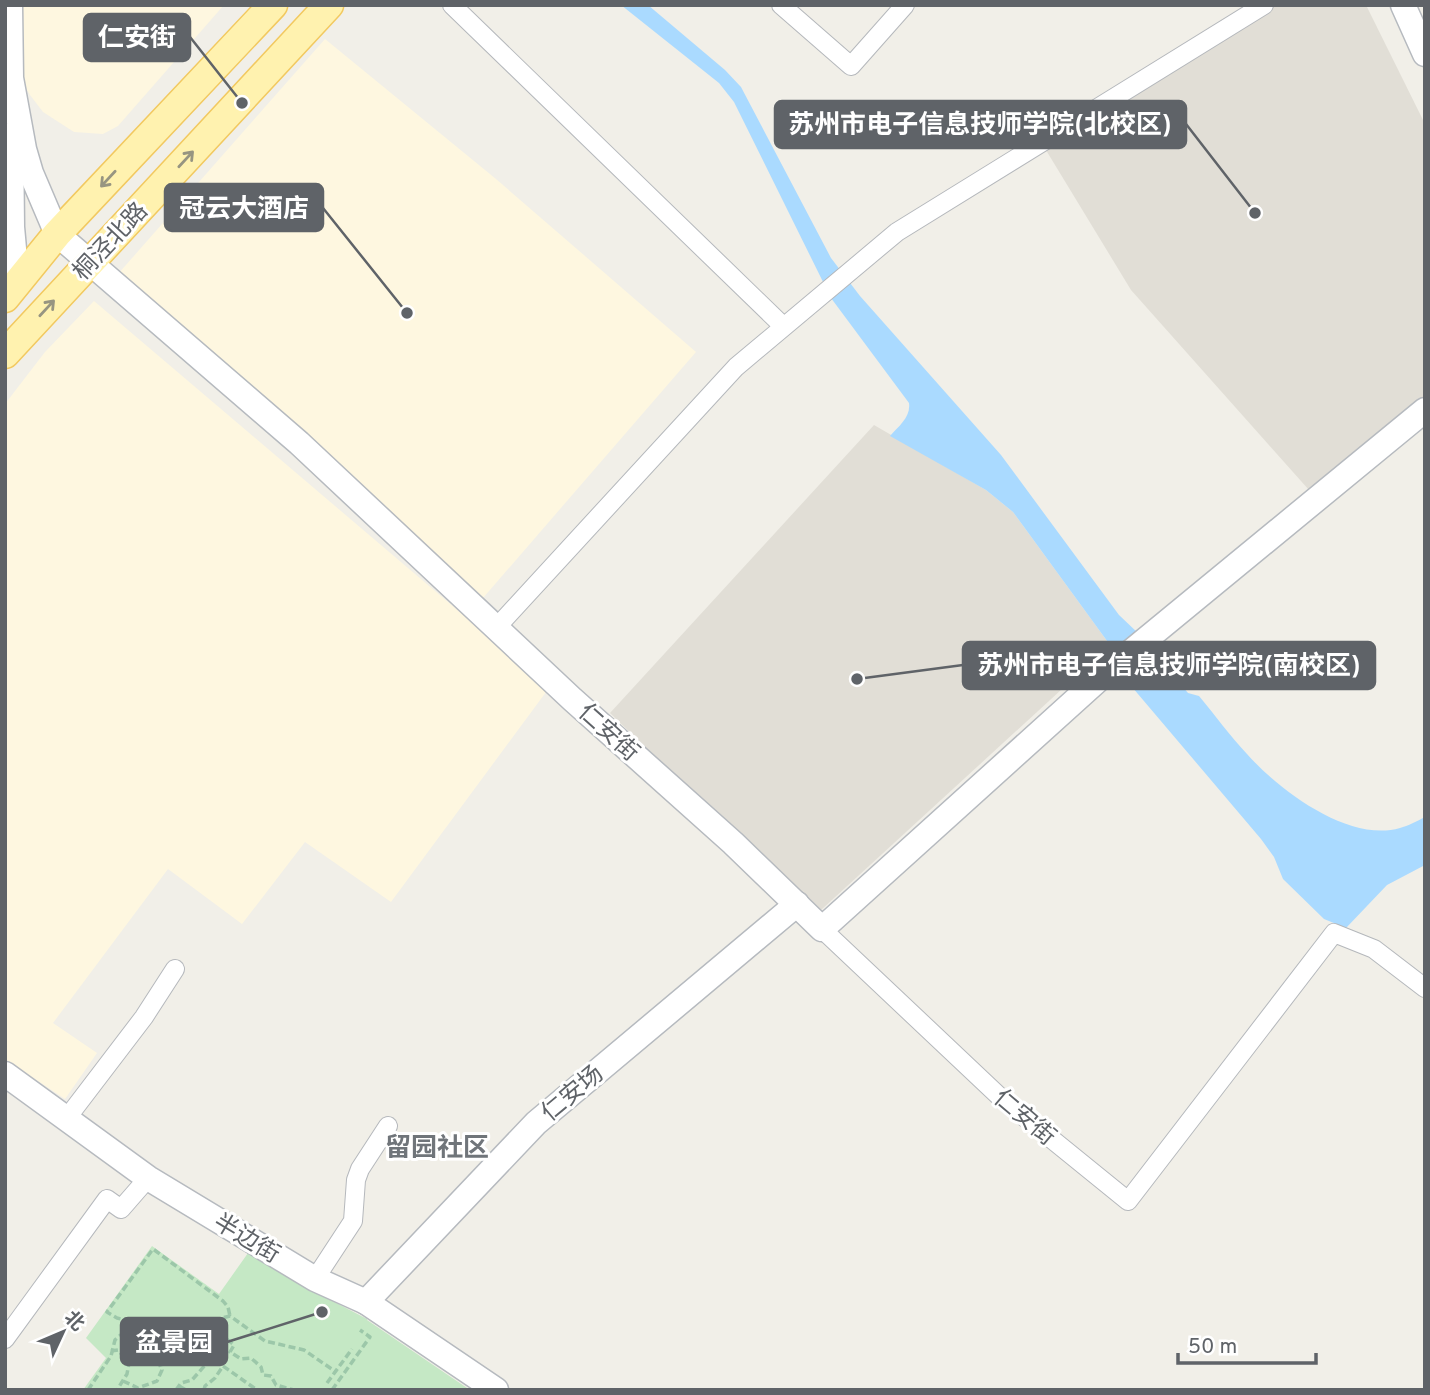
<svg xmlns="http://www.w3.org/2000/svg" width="1430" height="1395" viewBox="0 0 1430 1395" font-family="Overpass,'Noto Sans SC',sans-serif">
	<rect width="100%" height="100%" fill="#f1efe8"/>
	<g fill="#fef7e0">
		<path d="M16 5H224L118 126 103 134 74 132 43 112 30 95 20 79Z"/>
		<path d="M325 39 496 179 696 352 483 598 118 274Z"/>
		<path d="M94 301 549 688 391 902 305 842 242 924 168 869 53 1023 97 1053 65 1099 5 1059V404L45 352Z"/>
	</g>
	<g fill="#e1ded6">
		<path d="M1262 5H1366L1425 124V396L1309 490 1131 290 1038 137Z"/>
		<path d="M874 425 986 490 1013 512 1110 645 821 910 808 905 610 713Z"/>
	</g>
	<path fill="#c5e8c5" d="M152 1246 219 1294 253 1246 321 1295 367 1319V1320L470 1390H83L106 1358 86 1338Z"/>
	<path fill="#aadaff" d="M621 5H648L725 70 741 87 831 258 860 296 1001 455 1119 615 1179 672 1183 687 1188 693 1199 696C1215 715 1230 736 1247 754 1279 790 1349 843 1400 828 1408 826 1417 821 1425 817V865L1387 885 1346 928 1324 919 1283 879 1274 857 1261 839 1121 674 1110 645 1013 512 986 490 890 436C899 426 911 417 909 403L831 298 734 102 719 83Z"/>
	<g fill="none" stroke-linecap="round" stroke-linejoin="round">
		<defs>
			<g id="street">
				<path d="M452 5 783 326"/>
				<path d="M781 5 851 66 905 5"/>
				<path d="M496 628 736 367 897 232 1264 5"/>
				<path d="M822 929 1001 1098 1128 1201 1334 933 1374 949 1425 988"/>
				<path d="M67 1118 144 1017 175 969"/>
				<path d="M315 1279 353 1221 356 1180 360 1169 388 1126"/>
				<path d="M5 1339 107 1199 121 1209 148 1178"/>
			</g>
			<g id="secondary">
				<path d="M10 5 11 78 24 149 31 173 57 234 299 443 572 699 733 843 822 929 1110 669 1425 410"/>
				<path d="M1403 5 1425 54"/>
				<path d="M11 135 12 227 17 281"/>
				<path d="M5 1074 148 1178 315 1279 366 1302 496 1390"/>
				<path d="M366 1302 536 1123 797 904"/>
			</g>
			<g id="primary">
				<path d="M5 298 57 234 273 5"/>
				<path d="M5 354 329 5"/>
			</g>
		</defs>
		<use href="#street" stroke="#b5b8bc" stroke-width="20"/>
		<use href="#secondary" stroke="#b6babf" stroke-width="27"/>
		<use href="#primary" stroke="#f2c960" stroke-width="31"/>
		<g stroke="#9cc7a9" stroke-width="3.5" stroke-dasharray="7 3.5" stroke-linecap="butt">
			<path d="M137 1329 133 1322 117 1318 107 1312 153 1249 223 1301 228 1307 230 1316"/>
			<path d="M111 1351 118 1350 129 1363 127 1374 117 1390"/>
			<path d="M161 1365 168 1362 187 1361 222 1318 230 1316 265 1341 304 1350 336 1372"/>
			<path d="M123 1381 138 1388 157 1381 162 1370 158 1361 147 1360 146 1352 134 1348 123 1355"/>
			<path d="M327 1383 352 1349"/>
			<path d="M179 1386 186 1390"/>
			<path d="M88 1390 111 1356 115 1340C135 1320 148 1330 168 1341 176 1345 186 1348 195 1351"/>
			<path d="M176 1390 181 1383 192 1380 207 1363 209 1350 220 1334 234 1345 230 1352 241 1359 251 1358 261 1367 263 1375 271 1376 276 1385 294 1390"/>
			<path d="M204 1390 205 1386 215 1378 223 1366 257 1390"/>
			<path d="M332 1390 370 1337 360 1330"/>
		</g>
		<use href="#street" stroke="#fff" stroke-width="18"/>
		<use href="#secondary" stroke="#fff" stroke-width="24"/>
		<use href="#primary" stroke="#fff2af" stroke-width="28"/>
	</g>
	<defs><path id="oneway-shaft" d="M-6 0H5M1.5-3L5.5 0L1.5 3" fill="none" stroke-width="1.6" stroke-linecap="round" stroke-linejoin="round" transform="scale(1.75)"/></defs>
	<g stroke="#979581">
		<use href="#oneway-shaft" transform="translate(186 159) rotate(-47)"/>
		<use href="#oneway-shaft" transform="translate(108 179) rotate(133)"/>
		<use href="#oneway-shaft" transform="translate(47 308) rotate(-47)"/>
	</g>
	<g text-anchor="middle" stroke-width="6" stroke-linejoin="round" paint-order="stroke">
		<g font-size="24" fill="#5f6368" stroke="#fff">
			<text transform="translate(110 241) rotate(-47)" y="8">桐泾北路</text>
			<text transform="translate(609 732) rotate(42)" y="8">仁安街</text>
			<text transform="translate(572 1093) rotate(-40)" y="8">仁安场</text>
			<text transform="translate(1025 1117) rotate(40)" y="8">仁安街</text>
			<text transform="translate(247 1238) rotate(31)" y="8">半边街</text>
		</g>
		<g font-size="26" font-weight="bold" fill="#70757a" stroke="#fff">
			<text x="437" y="1156">留园社区</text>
		</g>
	</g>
	<path fill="none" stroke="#5f6368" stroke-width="2.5" d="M242 103L190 37M1255 213L1186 124M407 313L323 208M857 679L963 665M322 1312L227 1342"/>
	<g fill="#5f6368" stroke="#fff" stroke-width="2.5">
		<circle cx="242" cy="103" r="7"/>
		<circle cx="1255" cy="213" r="7"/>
		<circle cx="407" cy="313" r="7"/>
		<circle cx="857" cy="679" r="7"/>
		<circle cx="322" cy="1312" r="7"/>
	</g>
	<g fill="#5f6368" stroke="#5f6368" stroke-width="2.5">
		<rect x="84" y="14" width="106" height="47" rx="7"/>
		<rect x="775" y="101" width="411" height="47" rx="7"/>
		<rect x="165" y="184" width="158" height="47" rx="7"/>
		<rect x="963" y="642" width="412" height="47" rx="7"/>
		<rect x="121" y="1318" width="106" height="47" rx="7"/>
	</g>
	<g font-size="26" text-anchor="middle" font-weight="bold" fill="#fff">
		<text x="137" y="46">仁安街</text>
		<text x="980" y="133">苏州市电子信息技师学院(北校区)</text>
		<text x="244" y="217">冠云大酒店</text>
		<text x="1169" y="674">苏州市电子信息技师学院(南校区)</text>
		<text x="174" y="1351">盆景园</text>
	</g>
	<rect width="1430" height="1395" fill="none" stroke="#5f6368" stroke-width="14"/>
	<g transform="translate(63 1332) rotate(46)" stroke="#ffffff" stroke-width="5" paint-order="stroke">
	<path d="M0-5L12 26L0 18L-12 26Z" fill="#5f6368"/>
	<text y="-10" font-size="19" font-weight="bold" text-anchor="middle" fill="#5f6368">北</text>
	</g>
	<path d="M1178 1353v10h138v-10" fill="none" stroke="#5f6368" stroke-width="3.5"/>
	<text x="1188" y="1353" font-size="21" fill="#5f6368" stroke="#ffffff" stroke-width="5" paint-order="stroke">50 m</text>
</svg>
